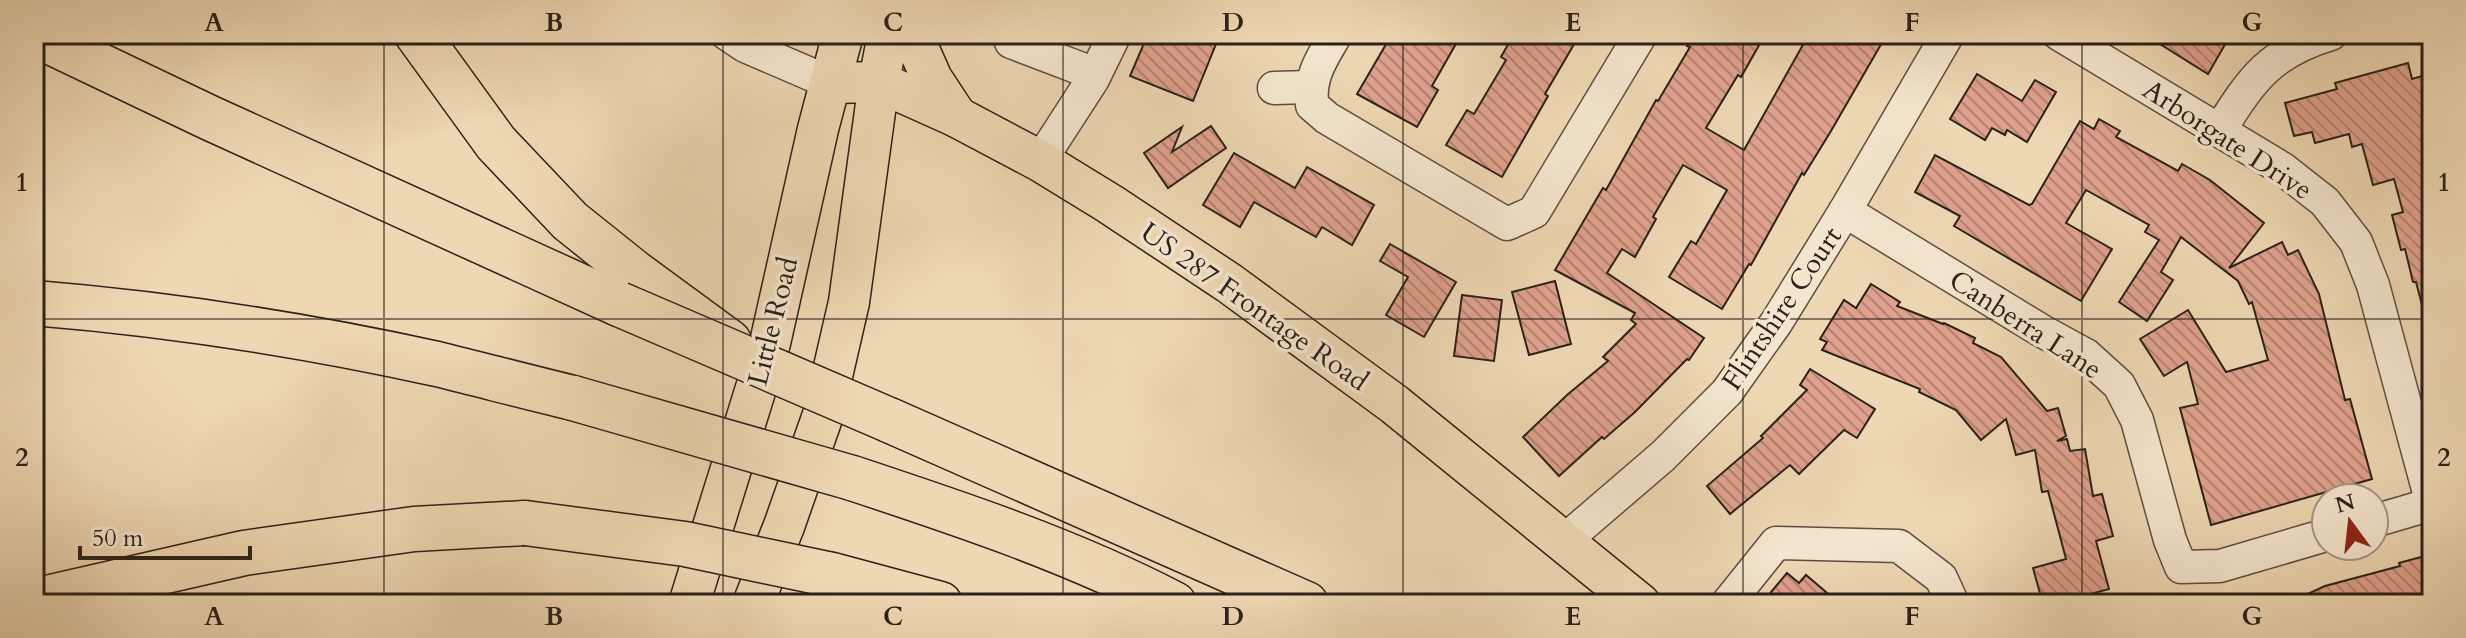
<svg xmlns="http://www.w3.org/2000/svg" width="2466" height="638" viewBox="0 0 2466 638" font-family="Cardo,serif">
	<defs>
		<pattern id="building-back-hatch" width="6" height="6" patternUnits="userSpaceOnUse" patternTransform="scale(2)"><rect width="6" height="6" fill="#dfa18c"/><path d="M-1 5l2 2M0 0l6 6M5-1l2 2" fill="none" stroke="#b58372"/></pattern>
	</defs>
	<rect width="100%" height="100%" fill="#eed7b3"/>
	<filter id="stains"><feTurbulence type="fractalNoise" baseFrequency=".0025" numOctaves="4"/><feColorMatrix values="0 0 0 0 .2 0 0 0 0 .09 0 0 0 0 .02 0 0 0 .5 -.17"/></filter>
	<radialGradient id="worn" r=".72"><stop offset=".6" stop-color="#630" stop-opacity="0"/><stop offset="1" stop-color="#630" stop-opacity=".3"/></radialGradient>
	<g fill="url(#building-back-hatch)" stroke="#2b2119" stroke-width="2">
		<path d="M1148 34H1220L1193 101 1130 76Z"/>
		<path d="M1392 34H1443L1457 42 1432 86 1438 90 1417 127 1357 94Z"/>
		<path d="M1514 34H1580L1545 94 1548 96 1502 177 1446 145 1467 110 1474 114 1506 60 1501 57Z"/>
		<path d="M1694 34H1752L1762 40 1741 77 1738 75 1706 128 1744 150 1809 34H1887L1831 131 1804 175 1802 173 1751 265 1749 264 1722 309 1669 277 1691 241 1696 244 1727 190 1683 165 1653 217 1656 219 1635 257 1622 249 1607 273 1704 338 1689 360 1687 359 1635 412 1604 439 1602 437 1559 476 1523 437 1567 395 1608 361 1603 357 1636 324 1631 320 1635 313 1555 270 1603 188 1606 190 1656 100 1658 101 1690 47 1687 46Z"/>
		<path d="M2144 34H2231L2208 74Z"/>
		<path d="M2408 63 2412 79 2432 73V319L2426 320 2416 282H2413L2405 249 2401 250 2392 215 2403 212 2394 179 2373 185 2362 144 2352 147 2349 134 2315 143 2312 132 2294 136 2285 103 2337 89 2335 83Z"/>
		<path d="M1977 74 2022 101 2035 80 2056 92 2027 142 2007 130 2005 135 1992 128 1985 140 1950 119Z"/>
		<path d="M2099 119 2120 131 2116 137 2178 171 2182 164 2210 180 2264 223 2229 268 2282 242 2288 255 2298 250 2319 294 2345 400 2350 399 2372 479 2211 525 2180 408 2198 404 2187 362 2164 376 2140 339 2188 310 2226 372 2268 360 2252 302 2249 304 2238 281 2181 237 2161 272 2173 280 2147 321 2119 302 2159 240 2145 232 2149 225 2086 190 2066 223 2112 249 2081 301 1954 226 1960 216 1915 192 1935 155 2029 205 2032 204 2080 121 2094 129Z"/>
		<path d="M1211 126 1226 148 1168 188 1144 153 1182 127 1172 152Z"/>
		<path d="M1234 153 1295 188 1307 167 1374 205 1352 245 1322 227 1316 237 1254 202 1240 227 1203 205Z"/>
		<path d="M1390 244 1456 282 1424 337 1386 315 1408 277 1380 261Z"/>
		<path d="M1555 281 1571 344 1529 355 1512 292Z"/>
		<path d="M1871 284 1900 302 1897 306 1943 324 1944 323 1975 338 1973 343 2001 357 2047 411 2058 408 2066 436 2057 441 2067 439 2070 451 2085 449 2093 496 2102 494 2113 536 2096 541 2109 589 2053 604H2043L2033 568 2066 559 2048 491 2042 492 2035 450 2016 455 2006 419 1981 440 1956 410 1919 392 1920 389 1822 350 1827 342 1820 339 1844 300 1856 308Z"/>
		<path d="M1462 295 1502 300 1494 361 1454 356Z"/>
		<path d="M1810 369 1875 409 1857 438 1844 430 1799 474 1790 465 1730 514 1707 486 1763 438 1761 436 1807 390 1800 385Z"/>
		<path d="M2432 554V604H2286L2325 586 2400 566 2399 563Z"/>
		<path d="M1787 573 1799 583 1806 575 1840 604H1761Z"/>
	</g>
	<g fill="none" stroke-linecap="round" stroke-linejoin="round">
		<defs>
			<g id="minor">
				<path d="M727 34 745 46 831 83"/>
				<path d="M1008 34 1011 42 1095 74"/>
				<path d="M1336 34C1322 58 1309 76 1312 105L1327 118 1507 224 1534 212 1641 34"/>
				<path d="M2059 34 2283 169 2325 202 2356 242 2373 285 2432 504"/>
				<path d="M1274 88 1310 87"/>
				<path d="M2220 130C2252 78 2271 52 2331 34"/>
				<path d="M1040 161 1093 79 1115 34"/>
				<path d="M1845 211 2042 331 2086 355 2119 385 2137 420 2170 540 2181 567 2220 566 2326 535"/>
				<path d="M2374 521 2432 504"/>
				<path d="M1564 541 1663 456 1727 392 1776 323 1845 211 1948 34"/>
				<path d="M1727 604 1776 543 1899 546 1941 578 1953 604"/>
			</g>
			<g id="major">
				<path d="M912 34 932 79 957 117"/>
				<path d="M831 83 879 82 957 117 1040 161 1110 204 1229 283 1394 404 1640 604"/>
				<path d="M689 604 770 343 818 129 843 34"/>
				<path d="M753 604 784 526 823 415 849 302 879 82 888 34"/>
			</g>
			<g id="highway">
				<path d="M34 34 210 118 619 304"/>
				<path d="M417 34 496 143 570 221 635 273 729 342"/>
				<path d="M34 303C169 314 305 335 437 364 482 375 527 387 573 398"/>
				<path d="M889 420 1306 604"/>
				<path d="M852 478C961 514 1072 551 1174 604"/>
				<path d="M832 575 940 604"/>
				<path d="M34 601 244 553 414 529 525 523"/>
			</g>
		</defs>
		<use href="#minor" stroke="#5c4e40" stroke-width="35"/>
		<use href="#major" stroke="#2b2119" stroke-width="43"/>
		<use href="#highway" stroke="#2b2119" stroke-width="47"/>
		<use href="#minor" stroke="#f4e5ce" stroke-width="32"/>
		<use href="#major" stroke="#eed7b3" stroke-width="40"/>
		<use href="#highway" stroke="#eed7b3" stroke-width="44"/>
		<defs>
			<g id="highway-bridge">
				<path d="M619 304 889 420"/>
				<path d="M573 398 852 478"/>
				<path d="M525 523 685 544 832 575"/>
			</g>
		</defs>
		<use href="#highway-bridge" stroke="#2b2119" stroke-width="47" stroke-linecap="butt"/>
		<use href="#highway-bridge" stroke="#eed7b3" stroke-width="44"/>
	</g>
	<path fill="none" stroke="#2b2119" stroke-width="2" stroke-opacity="0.55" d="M384 34V604M723 34V604M1063 34V604M1403 34V604M1743 34V604M2082 34V604M34 319H2432"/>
	<g text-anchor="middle" stroke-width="7" stroke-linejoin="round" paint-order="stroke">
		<g font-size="28" fill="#2b2119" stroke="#f4e5ce">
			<text transform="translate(2228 139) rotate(33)" y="10">Arborgate Drive</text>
			<text transform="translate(1255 306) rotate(35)" y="10">US 287 Frontage Road</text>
			<text transform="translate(1781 308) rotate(-56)" y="10">Flintshire Court</text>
			<text transform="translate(772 321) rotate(-76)" y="10">Little Road</text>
			<text transform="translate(2026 324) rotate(33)" y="10">Canberra Lane</text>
		</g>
	</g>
	<rect width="2466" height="638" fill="none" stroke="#eed7b3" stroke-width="88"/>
	<g transform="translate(2350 522) rotate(345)"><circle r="38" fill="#f4e5ce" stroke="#a49786" stroke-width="2"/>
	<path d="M0-6L14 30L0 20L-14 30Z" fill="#8f2418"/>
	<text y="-12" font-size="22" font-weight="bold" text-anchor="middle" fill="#2b2119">N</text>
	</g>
	<path d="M80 546v12h170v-12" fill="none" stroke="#2b2119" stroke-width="4"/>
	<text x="92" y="546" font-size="24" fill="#2b2119" stroke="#f4e5ce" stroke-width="6" paint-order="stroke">50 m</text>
	<rect x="44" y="44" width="2378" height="550" fill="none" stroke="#2b2119" stroke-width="3"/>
	<g font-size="26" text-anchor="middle" font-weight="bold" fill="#2b2119">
		<text x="214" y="31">A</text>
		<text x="554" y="31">B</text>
		<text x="893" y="31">C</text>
		<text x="1233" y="31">D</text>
		<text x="1573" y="31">E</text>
		<text x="1912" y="31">F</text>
		<text x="2252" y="31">G</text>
		<text x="22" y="191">1</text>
		<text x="2444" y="191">1</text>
		<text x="22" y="466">2</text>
		<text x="2444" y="466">2</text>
		<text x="214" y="625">A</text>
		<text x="554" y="625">B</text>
		<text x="893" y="625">C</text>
		<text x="1233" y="625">D</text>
		<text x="1573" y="625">E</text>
		<text x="1912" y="625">F</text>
		<text x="2252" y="625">G</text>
	</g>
	<rect width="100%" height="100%" filter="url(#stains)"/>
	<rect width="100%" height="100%" fill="url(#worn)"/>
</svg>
